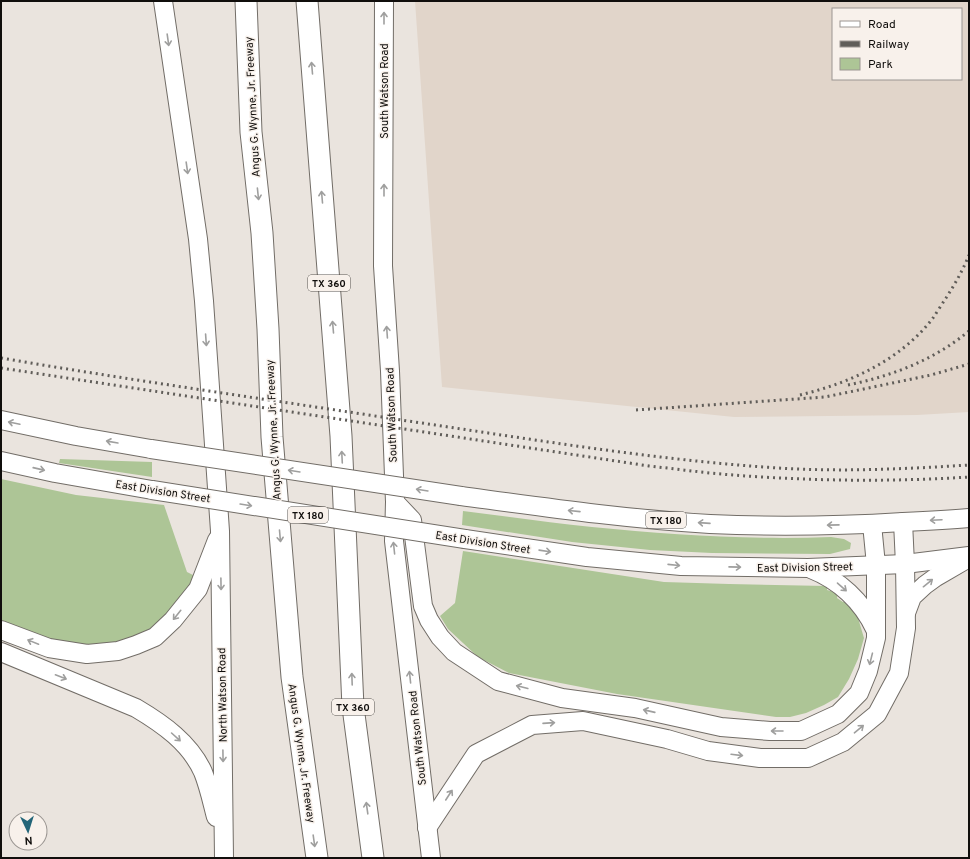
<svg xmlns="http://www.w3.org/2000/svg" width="970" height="859" viewBox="0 0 970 859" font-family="Overpass,sans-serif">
	<rect width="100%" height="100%" fill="#eae4de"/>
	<path fill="#e1d5ca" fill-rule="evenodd" d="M415 1H969V412L917 415 734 417 442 387ZM833 9H961V79H833Z"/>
	<g fill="#adc596">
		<path d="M60 459 152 462V477L59 463Z"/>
		<path d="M1 479 76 495 164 505 187 572 195 576 185 594 169 614 153 627 138 636 111 645 92 647 50 640 1 620Z"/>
		<path d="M463 511C506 516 549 523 592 527 672 535 751 540 831 537L844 539 851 543 850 549 830 554 712 553 650 550 572 542 462 525Z"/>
		<path d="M463 551 664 582 729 584 827 586V590L838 593 837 598 843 602H846L852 609 855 608 864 638 858 659 849 679 838 697 824 705 806 713 790 717H776L617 694 509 673 478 657 448 629 440 616 455 603Z"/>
	</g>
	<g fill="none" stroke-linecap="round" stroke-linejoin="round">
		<defs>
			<g id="major">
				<path d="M163 1 198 239 204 301 220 531 224 858"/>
				<path d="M384 1 383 266 390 371 395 502 394 541 431 858"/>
				<path d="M1 420 76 436 151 449"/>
				<path d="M1 461 55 473 152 490"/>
				<path d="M461 496C543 507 626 519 710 524 774 527 838 526 903 522 925 521 947 520 969 518"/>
				<path d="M395 502 412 520 423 606 429 620 440 637 454 652 498 681 562 698 635 708 721 727 770 731H801L838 714 859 693 868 671 876 638V565L872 524"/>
				<path d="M465 539 587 557 681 566 808 568 905 564 969 556"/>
				<path d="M811 569C839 580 862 601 875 629"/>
				<path d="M906 613 912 597 925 585 936 577 967 559"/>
				<path d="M1 630 49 648 87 654 118 651 136 645 155 637 173 620 198 589 217 540"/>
				<path d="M1 652 136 708C163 724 190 743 203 772 209 787 212 802 216 817"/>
				<path d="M427 828 476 754 532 725 583 721 667 739 708 751 760 758H808L843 742 877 714 899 673 906 628 905 564 903 522"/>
			</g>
			<g id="highway">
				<path d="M246 1 251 132 262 233 268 329 272 437 292 677 317 858"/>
				<path d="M307 1 341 436 353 707 373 858"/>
			</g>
		</defs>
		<use href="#major" stroke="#726d67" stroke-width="20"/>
		<use href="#highway" stroke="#726d67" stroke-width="23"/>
		<use href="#major" stroke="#fff" stroke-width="18"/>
		<use href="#highway" stroke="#fff" stroke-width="21"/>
		<g stroke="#605d59" stroke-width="3" stroke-dasharray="2 4" stroke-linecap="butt">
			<path d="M1 358C136 381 272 400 408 421 531 439 654 460 778 468 842 472 905 469 969 465"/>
			<path d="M1 368 649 466C677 469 705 473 733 475 811 481 891 482 969 477"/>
			<path d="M848 385C892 376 934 360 969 331"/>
			<path d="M800 395C850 383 901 360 933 318 937 312 942 304 946 298 955 284 963 270 969 255"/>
			<path d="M636 410 825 397 931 375 969 364"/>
		</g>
		<defs>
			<g id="major-bridge">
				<path d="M151 449 461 496"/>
				<path d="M152 490 465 539"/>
			</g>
		</defs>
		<use href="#major-bridge" stroke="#726d67" stroke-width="20" stroke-linecap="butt"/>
		<use href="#major-bridge" stroke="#fff" stroke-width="18"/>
	</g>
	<defs><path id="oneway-shaft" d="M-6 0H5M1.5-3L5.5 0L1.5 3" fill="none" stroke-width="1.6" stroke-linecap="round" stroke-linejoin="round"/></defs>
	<g stroke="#9f9f9e">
		<use href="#oneway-shaft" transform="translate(384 18) rotate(-90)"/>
		<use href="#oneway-shaft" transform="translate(168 40) rotate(82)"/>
		<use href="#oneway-shaft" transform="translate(312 68) rotate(-95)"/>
		<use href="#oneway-shaft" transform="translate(187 168) rotate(82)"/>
		<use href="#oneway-shaft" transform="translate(384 190) rotate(-90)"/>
		<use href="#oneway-shaft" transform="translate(258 194) rotate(84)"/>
		<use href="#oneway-shaft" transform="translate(322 197) rotate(-95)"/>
		<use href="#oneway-shaft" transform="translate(333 327) rotate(-95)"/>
		<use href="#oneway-shaft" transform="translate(387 332) rotate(-94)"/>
		<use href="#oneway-shaft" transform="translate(206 340) rotate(86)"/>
		<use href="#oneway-shaft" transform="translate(14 423) rotate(-168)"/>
		<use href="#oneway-shaft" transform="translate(112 442) rotate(-170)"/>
		<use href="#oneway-shaft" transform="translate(342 457) rotate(-93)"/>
		<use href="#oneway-shaft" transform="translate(39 469) rotate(13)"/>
		<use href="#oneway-shaft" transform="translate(294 471) rotate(-171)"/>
		<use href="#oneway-shaft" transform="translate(422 490) rotate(-171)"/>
		<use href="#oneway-shaft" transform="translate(246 505) rotate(9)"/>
		<use href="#oneway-shaft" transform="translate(574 511) rotate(-174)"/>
		<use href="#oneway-shaft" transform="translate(936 520) rotate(177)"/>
		<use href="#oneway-shaft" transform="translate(704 523) rotate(-176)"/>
		<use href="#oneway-shaft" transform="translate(833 525) rotate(179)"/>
		<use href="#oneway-shaft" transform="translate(280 536) rotate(85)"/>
		<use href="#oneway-shaft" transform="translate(394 548) rotate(-96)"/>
		<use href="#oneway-shaft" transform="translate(545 551) rotate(8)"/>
		<use href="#oneway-shaft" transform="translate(674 565) rotate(6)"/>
		<use href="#oneway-shaft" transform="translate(735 567) rotate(1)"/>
		<use href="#oneway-shaft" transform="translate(928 583) rotate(-39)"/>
		<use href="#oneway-shaft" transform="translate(221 584) rotate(89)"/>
		<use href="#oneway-shaft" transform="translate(842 587) rotate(41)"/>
		<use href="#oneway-shaft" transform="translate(177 615) rotate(129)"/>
		<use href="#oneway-shaft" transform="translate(33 642) rotate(-158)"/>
		<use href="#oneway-shaft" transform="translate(871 659) rotate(104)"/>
		<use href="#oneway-shaft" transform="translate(61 677) rotate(21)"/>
		<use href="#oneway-shaft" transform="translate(410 677) rotate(-96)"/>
		<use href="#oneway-shaft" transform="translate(352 679) rotate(-92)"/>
		<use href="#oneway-shaft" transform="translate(522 687) rotate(-166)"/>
		<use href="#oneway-shaft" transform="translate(649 711) rotate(-167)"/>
		<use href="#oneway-shaft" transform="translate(549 723) rotate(-4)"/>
		<use href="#oneway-shaft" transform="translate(859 729) rotate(-40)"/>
		<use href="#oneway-shaft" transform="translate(777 731) rotate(180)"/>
		<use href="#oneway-shaft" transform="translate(176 737) rotate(42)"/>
		<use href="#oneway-shaft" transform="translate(737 755) rotate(7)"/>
		<use href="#oneway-shaft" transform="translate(223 756) rotate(89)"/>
		<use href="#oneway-shaft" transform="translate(449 795) rotate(-57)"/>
		<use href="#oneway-shaft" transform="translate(367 808) rotate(-98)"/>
		<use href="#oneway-shaft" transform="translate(314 841) rotate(82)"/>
	</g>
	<g text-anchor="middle" stroke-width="3" stroke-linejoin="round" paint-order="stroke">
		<g fill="#f8f1eb" stroke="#56524f" stroke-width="1">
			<rect x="308" y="275" width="42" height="16" rx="3"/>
			<rect x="288" y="507" width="40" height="16" rx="3"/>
			<rect x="646" y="512" width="40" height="16" rx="3"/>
			<rect x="332" y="699" width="42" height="16" rx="3"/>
		</g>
		<g font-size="10" font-weight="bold" fill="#100e0c">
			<text x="329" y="287">TX 360</text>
			<text x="308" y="519">TX 180</text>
			<text x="666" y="524">TX 180</text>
			<text x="353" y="711">TX 360</text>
		</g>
		<g font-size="11" fill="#100e0c" stroke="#f8f1eb">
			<text transform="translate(384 91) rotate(-90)" y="4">South Watson Road</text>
			<text transform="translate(252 107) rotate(-93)" y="4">Angus G. Wynne, Jr. Freeway</text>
			<text transform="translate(391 415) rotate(-92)" y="4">South Watson Road</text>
			<text transform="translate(273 430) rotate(-93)" y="4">Angus G. Wynne, Jr. Freeway</text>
			<text transform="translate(163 491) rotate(9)" y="4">East Division Street</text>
			<text transform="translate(483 542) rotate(9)" y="4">East Division Street</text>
			<text transform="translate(805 567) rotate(-1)" y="4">East Division Street</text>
			<text transform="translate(222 695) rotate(-91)" y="4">North Watson Road</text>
			<text transform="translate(417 738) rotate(-96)" y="4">South Watson Road</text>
			<text transform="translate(302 753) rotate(82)" y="4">Angus G. Wynne, Jr. Freeway</text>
		</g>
	</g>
	<rect width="970" height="859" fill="none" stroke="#100e0c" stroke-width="4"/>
	<rect x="832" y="8" width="130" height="72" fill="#f8f1eb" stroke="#9b9692"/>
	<rect x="840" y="21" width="20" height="6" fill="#ffffff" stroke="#9b9692"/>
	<text x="868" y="28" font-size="12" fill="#100e0c">Road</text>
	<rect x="840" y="41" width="20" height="6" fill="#605d59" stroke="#9b9692"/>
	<text x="868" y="48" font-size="12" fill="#100e0c">Railway</text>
	<rect x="840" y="58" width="20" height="12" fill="#adc596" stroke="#9b9692"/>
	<text x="868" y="68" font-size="12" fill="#100e0c">Park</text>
	<g transform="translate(28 831) rotate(176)"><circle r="19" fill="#f8f1eb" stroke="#9b9692"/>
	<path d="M0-3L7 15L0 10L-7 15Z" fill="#236578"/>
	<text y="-6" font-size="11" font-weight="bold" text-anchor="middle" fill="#100e0c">N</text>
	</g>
</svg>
